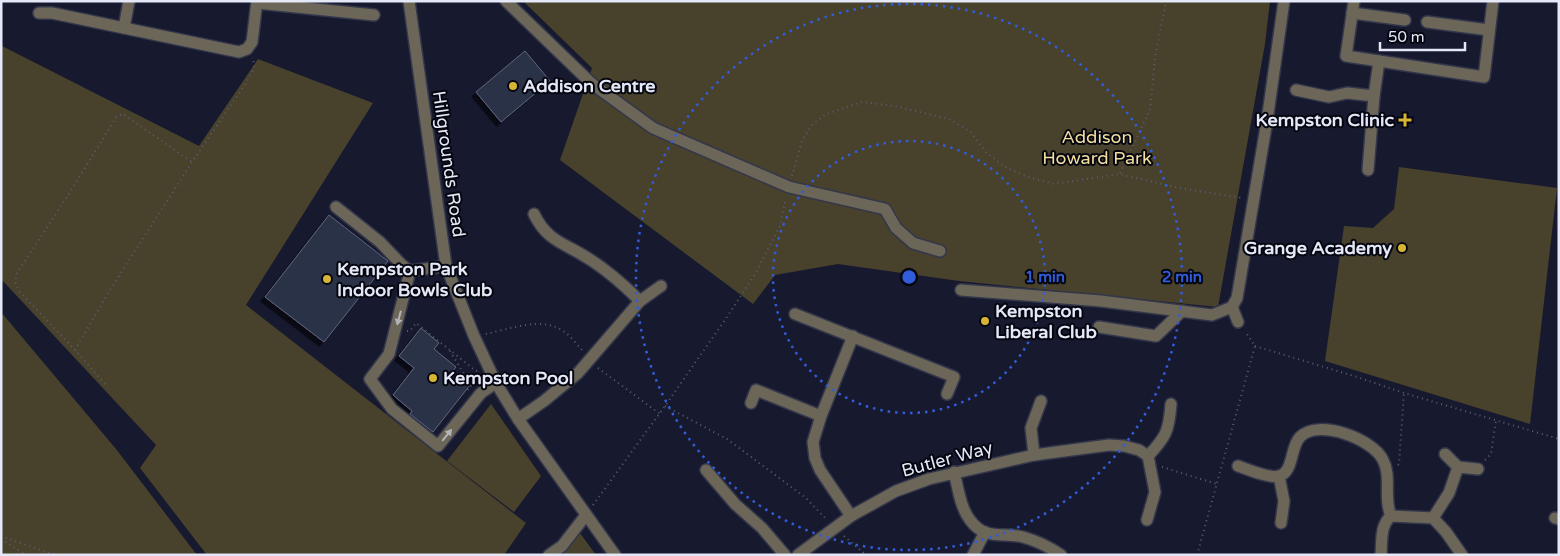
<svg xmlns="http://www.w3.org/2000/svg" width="1560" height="556" viewBox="0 0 1560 556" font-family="'Varela Round',sans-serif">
	<defs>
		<filter id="shadow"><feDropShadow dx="-4.5" dy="4.5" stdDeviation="0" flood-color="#0009"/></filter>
	</defs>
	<rect width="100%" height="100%" fill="#171a2f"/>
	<g fill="#48412c">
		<path d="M523 1H1270L1265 44 1218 307 959 281 838 264 775 275 753 304 560 160 592 68Z"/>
		<path d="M2 46 199 146 258 59 373 103 246 305 526 523 504 555H207L140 468 156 445 1 279Z"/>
		<path d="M1399 167 1557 188 1530 424 1325 361 1344 226 1373 228 1394 209Z"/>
		<path d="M1 312 116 449 197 555H1Z"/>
		<path d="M491 404 541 476 514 512 447 461Z"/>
		<path d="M577 529 596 555H562Z"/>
	</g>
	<g fill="#2c3147" stroke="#60657f" filter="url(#shadow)">
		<path d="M525 51 550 81 501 122 476 92Z"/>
		<path d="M329 215 388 261 324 342 265 297Z"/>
		<path d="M421 328 439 343 434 349 456 367 452 372 470 385 433 432 410 414 412 411 393 395 414 368 399 356Z"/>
	</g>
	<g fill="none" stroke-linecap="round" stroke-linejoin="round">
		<defs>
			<g id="minor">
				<path d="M409 1 446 266 474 336 496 383 518 419 615 555"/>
				<path d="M506 1 591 83 653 128 789 187 885 209 896 228 913 243 940 251"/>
				<path d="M1354 1 1346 56 1484 77 1493 1"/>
				<path d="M257 3 374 15"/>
				<path d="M39 13H52L239 52 247 49 252 42 257 1"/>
				<path d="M1352 13 1405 20"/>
				<path d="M1427 22 1489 30"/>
				<path d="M124 28 129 1"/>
				<path d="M1296 90 1329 97 1347 93 1374 96 1379 61"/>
				<path d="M1368 170 1374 96"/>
				<path d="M336 207 380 242 402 265 410 271 446 266"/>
				<path d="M534 214C547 241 564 243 586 257 606 269 624 285 640 301"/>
				<path d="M410 271 389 354 370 379 392 409 438 446 481 393 496 383"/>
				<path d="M961 290 1101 301 1212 315 1232 307"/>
				<path d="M795 314 954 377 947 394"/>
				<path d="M1238 322 1232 307 1237 298 1267 121 1284 1"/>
				<path d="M1099 327 1156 336 1182 311"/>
				<path d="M751 403 756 390 821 416"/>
				<path d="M518 419 544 401 578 373 640 301 661 286"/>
				<path d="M1445 454 1458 467"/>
				<path d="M1034 455 1031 428 1041 401"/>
				<path d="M1148 456C1166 437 1169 431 1171 404"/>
				<path d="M1238 466C1247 469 1270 479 1279 476 1294 472 1290 447 1300 437 1318 418 1373 439 1383 460 1392 477 1383 497 1391 516"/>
				<path d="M706 470 735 504 762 528 785 555"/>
				<path d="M954 472C958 487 960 507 970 520 985 541 1003 532 1023 537 1037 541 1048 546 1061 555"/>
				<path d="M1279 476 1284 501 1281 523"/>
				<path d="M851 516 820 470 815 458 813 442 821 416 853 336"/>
				<path d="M1391 516 1433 518 1446 532 1462 555"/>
				<path d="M1433 518 1449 493 1458 467 1478 469"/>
				<path d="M1555 518 1559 519"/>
				<path d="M549 555 562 546 586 515"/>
				<path d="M798 555 851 516 896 491 929 479 1034 455 1109 445 1124 446 1139 450 1148 456 1155 492 1147 520"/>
				<path d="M973 555 985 532"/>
				<path d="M1381 555C1382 542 1380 525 1391 516"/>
			</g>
		</defs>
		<use href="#minor" stroke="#34374b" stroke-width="14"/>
		<g stroke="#5a5e71" stroke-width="2" stroke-dasharray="1 4" stroke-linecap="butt">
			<path d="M1120 173 1150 110 1155 58 1166 1"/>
			<path d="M792 176 802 141 812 125 826 114 862 102 894 106 949 119 971 132 986 152 1003 166 1025 176 1054 184 1119 174 1180 188 1242 198"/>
			<path d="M407 331H410L416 323 476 371 479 370"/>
			<path d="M486 334C510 329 542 316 563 331 571 336 577 345 583 351"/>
			<path d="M1255 346 1357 377 1404 393 1559 439"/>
			<path d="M75 350 110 290 192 162 246 83 254 68 253 57"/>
			<path d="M450 351 471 386 465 393"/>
			<path d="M598 368 660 414"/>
			<path d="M105 384 75 350 19 291 15 282 17 273 67 197 117 116 123 114 192 162"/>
			<path d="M665 406 727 439 806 498 826 519"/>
			<path d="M1485 460 1491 454 1496 420"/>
			<path d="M1398 465 1399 464 1404 393"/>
			<path d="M1162 467 1217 484"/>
			<path d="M593 505 665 406 727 317 755 274 780 226 786 198"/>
			<path d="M1 536 54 555"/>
			<path d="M844 536 866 555"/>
			<path d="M1 539 26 555"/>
			<path d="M1197 555 1255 346 1245 331"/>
		</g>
		<use href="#minor" stroke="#6b6657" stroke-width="11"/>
	</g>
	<defs><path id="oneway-solid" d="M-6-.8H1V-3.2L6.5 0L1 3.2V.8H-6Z" transform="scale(1.25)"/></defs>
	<g fill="#b4b4b7">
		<use href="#oneway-solid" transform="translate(399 318) rotate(105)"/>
		<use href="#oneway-solid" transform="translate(447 435) rotate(-51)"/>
	</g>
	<g fill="none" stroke="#315ddb" stroke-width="2.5" stroke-dasharray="2.5 5">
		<circle cx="909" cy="277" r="136"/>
		<circle cx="909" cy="277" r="273"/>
	</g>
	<g fill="#d6b534" stroke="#05060f" stroke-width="2">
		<circle cx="513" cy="86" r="5"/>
		<path d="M1402.5 112.5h5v5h5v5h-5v5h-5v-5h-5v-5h5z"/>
		<circle cx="1402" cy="248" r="5"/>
		<circle cx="327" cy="279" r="5"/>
		<circle cx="985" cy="321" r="5"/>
		<circle cx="433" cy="378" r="5"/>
	</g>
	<g text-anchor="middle" stroke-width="4" stroke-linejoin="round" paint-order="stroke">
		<g font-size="18" font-weight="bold" fill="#e4e8f7" stroke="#05060f" text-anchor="start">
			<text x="523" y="92">Addison Centre</text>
			<text x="1394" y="126" text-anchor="end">Kempston Clinic</text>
			<text x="1392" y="254" text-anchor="end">Grange Academy</text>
			<text x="337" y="275">Kempston Park<tspan x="337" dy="21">Indoor Bowls Club</tspan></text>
			<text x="995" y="317">Kempston<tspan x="995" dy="21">Liberal Club</tspan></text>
			<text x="443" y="384">Kempston Pool</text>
		</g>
		<g font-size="18" fill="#f2df9f" stroke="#05060f">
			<text x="1097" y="143">Addison<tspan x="1097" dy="21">Howard Park</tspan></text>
		</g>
		<g font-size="18" fill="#e4e8f7" stroke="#05060f">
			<text transform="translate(449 164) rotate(82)" y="6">Hillgrounds Road</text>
			<text transform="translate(947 459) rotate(-15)" y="6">Butler Way</text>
		</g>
	</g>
	<circle cx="909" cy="277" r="8" fill="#315ddb" stroke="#05060f" stroke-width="2.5"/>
	<g font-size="15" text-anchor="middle" font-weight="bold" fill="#315ddb" stroke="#05060f" stroke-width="4" stroke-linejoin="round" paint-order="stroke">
		<text x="1045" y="282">1 min</text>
		<text x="1182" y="282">2 min</text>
	</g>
	<rect width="1560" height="556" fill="none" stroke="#e4e8f7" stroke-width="5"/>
	<path d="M1380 42v8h85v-8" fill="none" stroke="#e4e8f7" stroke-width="2.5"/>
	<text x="1388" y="42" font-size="15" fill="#e4e8f7" stroke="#05060f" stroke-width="4" paint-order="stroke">50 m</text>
</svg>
